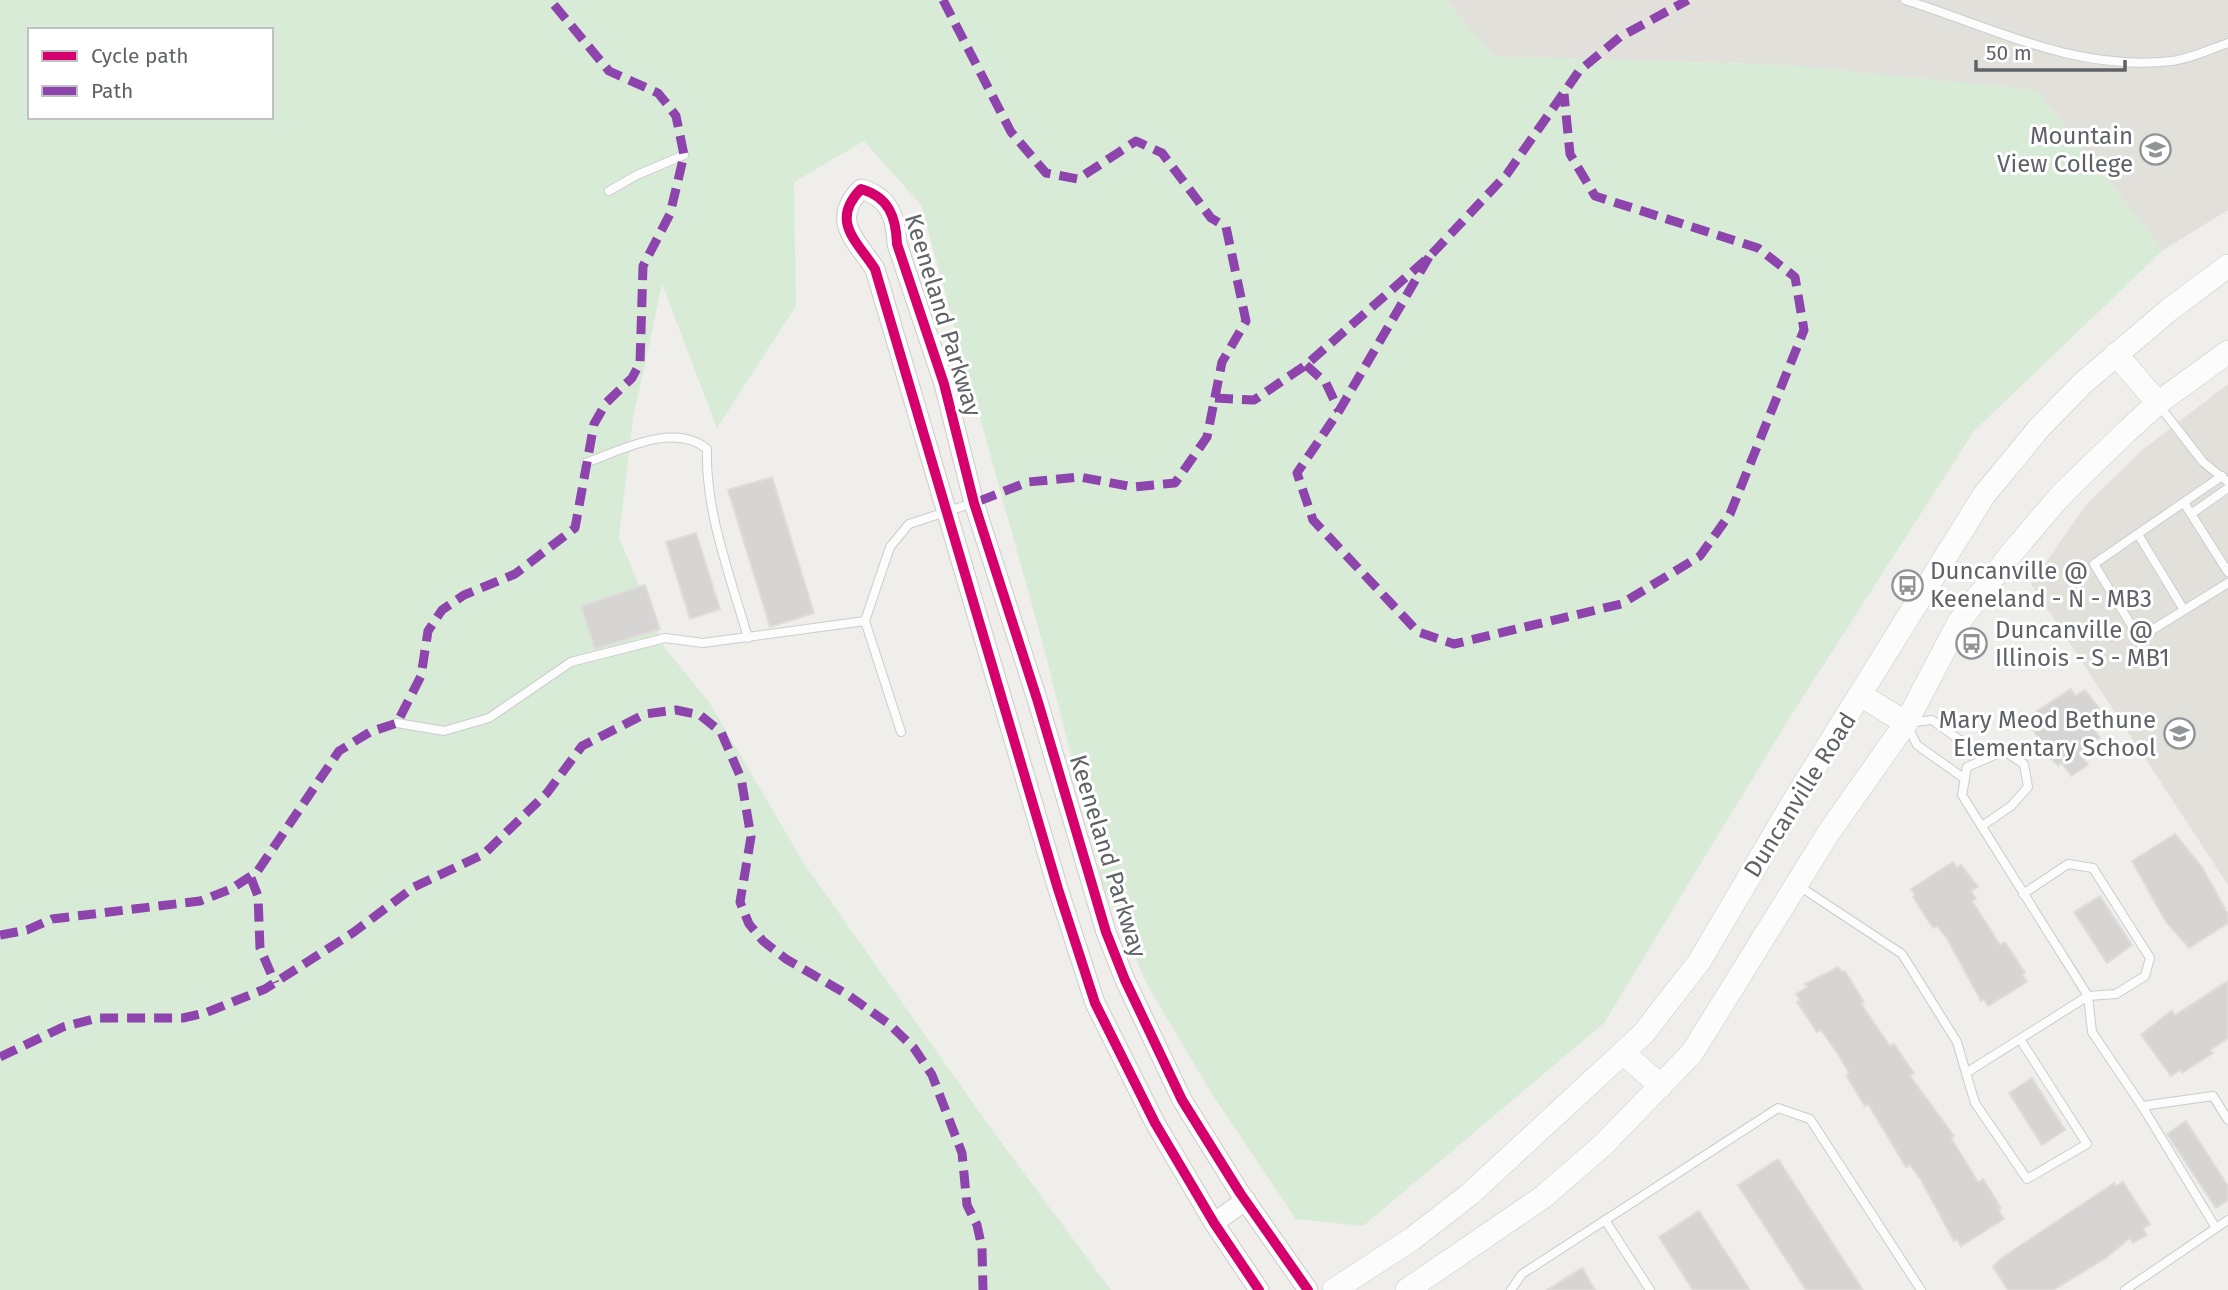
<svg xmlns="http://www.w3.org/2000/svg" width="2228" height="1290" viewBox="0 0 2228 1290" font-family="'Fira Sans',sans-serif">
	<rect width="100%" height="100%" fill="#efeeea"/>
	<g fill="#e2e0da">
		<path d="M1446 0H2228V210L2163 250 2036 90 1786 65 1493 56Z"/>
		<path d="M2228 384V885L2031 584 2086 505 2141 451Z"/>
	</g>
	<path fill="#d8ebd6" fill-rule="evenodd" d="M0 0H1446L1493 56 1786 65 2036 90 2163 250 1974 431 1788 720 1604 1023 1363 1226 1296 1219 1210 1091 1147 984 1104 887 1045 652 921 205 864 141 794 182 796 306 717 428 662 284 633 419 619 537 664 647 709 702 805 865 992 1130 1111 1290H0ZM30 30H271V117H30Z"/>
	<g fill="#d6d5d3" stroke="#deddd9" stroke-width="2">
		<path d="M772 477 814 613 770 627 728 490Z"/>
		<path d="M696 533 720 609 690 619 666 542Z"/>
		<path d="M645 585 660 629 595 649 581 606Z"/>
		<path d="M2071 689 2075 696 2085 690 2104 714 2090 723 2100 738 2079 752 2088 765 2071 776 2062 763 2058 766 2049 756 2026 718Z"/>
		<path d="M2175 834 2202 867 2228 914V923L2189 948 2166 922 2132 861Z"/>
		<path d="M1953 862 1957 868 1961 865 1978 887 1971 891 1976 899 1972 901 2000 945 2005 942 2025 973 2022 974 2027 982 1988 1006 1984 999 1981 1001 1948 940 1937 926 1933 928 1913 897 1915 895 1911 889Z"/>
		<path d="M2100 896 2132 945 2107 963 2074 912Z"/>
		<path d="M1838 967 1842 972 1845 971 1864 1002 1861 1004 1890 1046 1894 1044 1898 1050 1914 1073 1910 1076 1954 1136 1951 1138 1978 1182 1983 1179 2001 1208 1998 1210 2004 1219 1961 1246 1957 1239 1954 1241 1921 1180 1910 1165 1906 1167 1868 1104 1865 1106 1846 1075 1849 1073 1838 1054 1821 1030 1817 1032 1797 1002 1800 1000 1796 994 1807 987 1805 984Z"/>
		<path d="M2228 981V1038L2210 1050 2213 1053 2182 1073 2180 1070 2171 1076 2141 1035 2172 1010 2175 1015Z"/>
		<path d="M2032 1078 2065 1130 2042 1145 2009 1093Z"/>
		<path d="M2186 1121 2228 1186V1200L2216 1208 2167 1134Z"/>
		<path d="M1778 1159 1863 1290H1806L1738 1185Z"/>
		<path d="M2123 1182 2150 1224 2143 1229 2147 1235 2133 1243 2130 1238 2106 1258 2053 1290H2008L1993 1267 2000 1259 2114 1183 2116 1186Z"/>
		<path d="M1699 1211 1750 1290H1693L1659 1237Z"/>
		<path d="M1582 1268 1595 1290H1547Z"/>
	</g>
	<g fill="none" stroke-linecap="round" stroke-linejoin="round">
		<defs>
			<g id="service">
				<path d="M1905 0C1994 28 2076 72 2172 61 2190 59 2211 49 2228 43"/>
				<path d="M609 191 637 175 684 155"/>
				<path d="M2158 404 2203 462 2228 482"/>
				<path d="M585 463C620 451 674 421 707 449 705 512 731 578 748 638"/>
				<path d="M2222 476 2094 564 2139 638 2228 583"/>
				<path d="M2184 503 2228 572"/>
				<path d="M2191 514 2228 488"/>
				<path d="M2139 536 2184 610"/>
				<path d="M397 723 444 731 489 718 571 662 665 638 703 643 865 621"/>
				<path d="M901 732 865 621 890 547 909 524 973 503"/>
				<path d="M1965 779 1917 745 1906 723 1932 720 1986 759"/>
				<path d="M1982 826 2011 806 2028 787 2024 764 2004 751 1967 767 1962 795 2088 996 2092 1032 2142 1106 2213 1096 2228 1120"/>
				<path d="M1799 886 1902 954 1957 1042 1966 1073"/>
				<path d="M2020 1039 2087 1144 2027 1179 1975 1103 1966 1073 2088 996 2116 994 2145 976 2150 958 2093 868 2068 864 2023 894"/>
				<path d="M2142 1106 2216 1228"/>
				<path d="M1605 1220 1650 1290"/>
				<path d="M1511 1290 1522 1274 1778 1108 1810 1119 1921 1290"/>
				<path d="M2125 1290 2228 1220"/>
			</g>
			<g id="tertiary">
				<path d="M1214 1223 1246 1200"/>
				<path d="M1259 1290 1214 1223 1155 1123 1095 1003 1058 889 875 269C856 240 830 221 861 189 889 197 896 217 897 244L944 384 974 503 1038 702 1106 932 1125 980 1182 1100 1240 1193 1308 1290"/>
			</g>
			<g id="secondary">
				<path d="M2116 354 2158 403"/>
				<path d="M1862 696 1906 723"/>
				<path d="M1623 1053 1661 1086"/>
				<path d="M1334 1290 1412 1239 1470 1194 1643 1034 1699 962 1795 799 1984 495 2040 427 2083 383 2169 310 2228 266"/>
				<path d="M1407 1290 1543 1197 1603 1145 1692 1053 1829 832 1906 723 1959 622 2010 555 2061 495 2126 432 2158 403 2228 352"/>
			</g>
		</defs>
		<use href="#service" stroke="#cbcccc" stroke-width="10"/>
		<use href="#tertiary" stroke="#cbcccc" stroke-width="21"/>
		<use href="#secondary" stroke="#cacacb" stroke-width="24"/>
		<use href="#service" stroke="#fdfcfc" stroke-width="8"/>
		<use href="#tertiary" stroke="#fdfcfc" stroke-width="19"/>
		<use href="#secondary" stroke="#fdfcfc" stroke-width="23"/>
		<g stroke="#8e44ad" stroke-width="9" stroke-dasharray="18 9" stroke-linecap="butt">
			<path d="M943 0 1011 132 1046 173 1078 179 1136 141 1162 153 1211 218 1226 227 1246 321 1222 362 1207 437 1175 483 1133 487 1080 477 1028 482 974 503"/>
			<path d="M1429 257 1339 411 1297 473 1313 520 1418 632 1454 644 1621 604 1700 556 1730 514 1804 330 1795 277 1758 248 1595 196 1570 154 1564 94"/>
			<path d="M1306 365 1326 383 1339 411"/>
			<path d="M1215 398 1254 400 1306 365 1429 257 1507 174 1579 71 1620 37 1688 0"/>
			<path d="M251 878 258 896 260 948 275 983"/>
			<path d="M0 935 27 930 52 919 200 901 231 889 257 872 339 751 370 732 397 723 421 676 428 631 442 610 464 595 515 574 575 528 594 424 606 403 632 378 640 363 643 266 670 214 684 155 676 116 667 104 658 93 609 71 550 0"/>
			<path d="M0 1057 63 1027 98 1018H183L205 1013 265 989 354 932 414 887 484 854 547 793 582 746 645 714 676 710 700 715 721 732 741 778 751 837 740 902 749 924 763 941 786 959 848 995 889 1024 914 1048 932 1075 962 1153 967 1205 977 1225 982 1248 983 1290"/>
		</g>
		<defs>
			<path id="cycleway" d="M1259 1290 1214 1223 1155 1123 1095 1003 1058 889 875 269C856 240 830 221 861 189 889 197 896 217 897 244L944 384 974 503 1038 702 1106 932 1125 980 1182 1100 1240 1193 1308 1290"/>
		</defs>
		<use href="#cycleway" stroke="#fff" stroke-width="15"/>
		<use href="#cycleway" stroke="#d6006c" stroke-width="10"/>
	</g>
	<defs>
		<symbol id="university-ring" viewBox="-11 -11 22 22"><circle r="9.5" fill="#fff" stroke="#919496" stroke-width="1.5"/><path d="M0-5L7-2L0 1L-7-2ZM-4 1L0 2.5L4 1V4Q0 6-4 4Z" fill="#919496"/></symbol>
		<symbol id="bus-ring" viewBox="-11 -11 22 22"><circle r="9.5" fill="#fff" stroke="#919496" stroke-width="1.5"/><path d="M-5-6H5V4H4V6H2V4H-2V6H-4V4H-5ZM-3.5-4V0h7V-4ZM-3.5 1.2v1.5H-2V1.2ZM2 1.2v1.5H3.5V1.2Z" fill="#919496"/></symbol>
		<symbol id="school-ring" viewBox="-11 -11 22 22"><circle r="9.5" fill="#fff" stroke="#919496" stroke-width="1.5"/><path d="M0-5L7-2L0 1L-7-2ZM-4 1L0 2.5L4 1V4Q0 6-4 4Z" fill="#919496"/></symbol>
	</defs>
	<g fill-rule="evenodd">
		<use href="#university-ring" x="2138" y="132" width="35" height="35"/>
		<use href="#bus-ring" x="1890" y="568" width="35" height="35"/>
		<use href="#bus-ring" x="1954" y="626" width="35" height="35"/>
		<use href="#school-ring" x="2162" y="716" width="35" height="35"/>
	</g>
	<g text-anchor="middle" stroke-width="6" stroke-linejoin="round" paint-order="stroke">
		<g font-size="24" fill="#5f6368" stroke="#fff" text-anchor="end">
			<text x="2133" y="144">Mountain<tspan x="2133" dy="28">View College</tspan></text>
			<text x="1930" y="579" text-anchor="start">Duncanville @<tspan x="1930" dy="28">Keeneland - N - MB3</tspan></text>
			<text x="1995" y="638" text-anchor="start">Duncanville @<tspan x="1995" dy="28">Illinois - S - MB1</tspan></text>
			<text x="2156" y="728">Mary Meod Bethune<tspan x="2156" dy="28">Elementary School</tspan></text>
		</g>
		<g font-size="24" fill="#5f6368" stroke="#fff">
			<text transform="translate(943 315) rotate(73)" y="8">Keeneland Parkway</text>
			<text transform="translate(1800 795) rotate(-58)" y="8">Duncanville Road</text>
			<text transform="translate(1108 856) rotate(73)" y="8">Keeneland Parkway</text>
		</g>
	</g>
	<rect x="28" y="28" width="245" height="91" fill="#ffffff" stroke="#bfc1c3" stroke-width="2"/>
	<rect x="42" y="51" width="35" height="10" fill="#d6006c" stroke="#bfc1c3" stroke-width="2"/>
	<text x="91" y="63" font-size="21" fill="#5f6368">Cycle path</text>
	<rect x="42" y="86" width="35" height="10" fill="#8e44ad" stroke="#bfc1c3" stroke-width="2"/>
	<text x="91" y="98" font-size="21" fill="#5f6368">Path</text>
	<path d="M1976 60v10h149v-10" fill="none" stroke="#5f6368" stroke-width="3.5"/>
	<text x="1986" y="60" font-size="21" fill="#5f6368" stroke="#ffffff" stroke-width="5" paint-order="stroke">50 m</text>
</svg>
